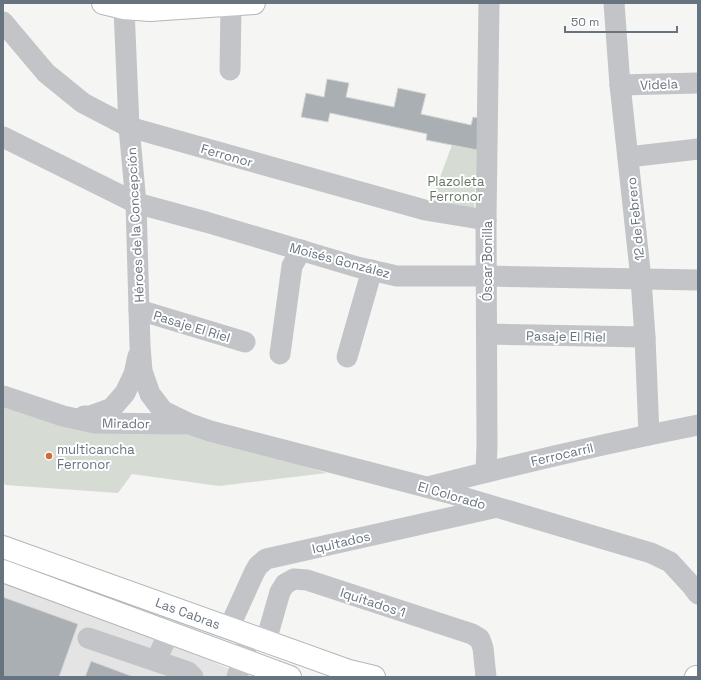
<svg xmlns="http://www.w3.org/2000/svg" width="701" height="680" viewBox="0 0 701 680" font-family="'Space Grotesk',sans-serif">
	<rect width="100%" height="100%" fill="#f5f5f3"/>
	<path fill="#e3e4e3" d="M3 581 174 644 247 677H3Z"/>
	<g fill="#d6dcd4">
		<path d="M453 142 477 144 474 212 430 205Z"/>
		<path d="M3 402 191 431 327 473 219 486 132 474 118 493 5 485 3 479Z"/>
	</g>
	<g fill="#aaafb4" stroke="#d7d7d5">
		<path d="M327 79 349 83 346 97 394 107 398 88 426 94 421 114 471 125 473 117 484 119 477 150 426 140 427 134 330 113 328 122 301 117 306 93 324 97Z"/>
		<path d="M3 597 78 624 59 677H3Z"/>
		<path d="M91 661 134 677H85Z"/>
	</g>
	<g fill="none" stroke-linecap="round" stroke-linejoin="round">
		<defs>
			<g id="major">
				<path d="M103 3 124 8 150 10 254 3"/>
				<path d="M3 547 349 671 374 677"/>
				<path d="M3 571 290 677"/>
				<path d="M696 677H698"/>
			</g>
		</defs>
		<use href="#major" stroke="#b3b6ba" stroke-width="24"/>
		<g stroke="#c2c4c7" stroke-width="21">
			<path d="M614 3 620 85 641 279 645 337 649 435"/>
			<path d="M124 8 129 127 136 203 140 346 142 371 150 394 163 411 190 424 210 431 449 493 651 553 670 562 692 586 698 594"/>
			<path d="M3 22 46 73 83 103 129 127 425 210 486 220"/>
			<path d="M230 70 231 5"/>
			<path d="M620 85 698 83"/>
			<path d="M3 137 136 203 206 222 357 267 397 276H487L698 280"/>
			<path d="M628 157 698 149"/>
			<path d="M139 310 245 342"/>
			<path d="M487 334 645 337"/>
			<path d="M280 354 292 266 301 250"/>
			<path d="M347 357 372 270"/>
			<path d="M3 396 63 416 95 423 183 424"/>
			<path d="M84 416H90L112 408 125 393 134 374 138 356"/>
			<path d="M486 472 487 445 486 220 489 3"/>
			<path d="M428 487C517 464 607 443 698 425"/>
			<path d="M229 628 254 573 258 566 266 559 493 508"/>
			<path d="M88 638 188 672 193 677"/>
			<path d="M266 641 280 592 285 584 294 579 307 580 472 634 480 639 483 648 486 677"/>
			<path d="M156 661 169 632"/>
			<path d="M237 677 250 636"/>
		</g>
		<use href="#major" stroke="#fff" stroke-width="22"/>
	</g>
	<circle fill="#d06c38" stroke="#fff" stroke-width="1.5" cx="49" cy="456" r="4"/>
	<g text-anchor="middle" stroke-width="4" stroke-linejoin="round" paint-order="stroke">
		<g font-size="13" fill="#687380" stroke="#fff">
			<text transform="translate(659 84) rotate(-2)" y="5">Videla</text>
			<text transform="translate(227 155) rotate(16)" y="5">Ferronor</text>
			<text transform="translate(635 219) rotate(-96)" y="5">12 de Febrero</text>
			<text transform="translate(135 225) rotate(-93)" y="5">Héroes de la Concepción</text>
			<text transform="translate(340 260) rotate(15)" y="5">Moisés González</text>
			<text transform="translate(487 261) rotate(-90)" y="5">Óscar Bonilla</text>
			<text transform="translate(192 326) rotate(17)" y="5">Pasaje El Riel</text>
			<text transform="translate(566 336) rotate(1)" y="5">Pasaje El Riel</text>
			<text transform="translate(126 423) rotate(1)" y="5">Mirador</text>
			<text transform="translate(562 454) rotate(-13)" y="5">Ferrocarril</text>
			<text transform="translate(452 495) rotate(16)" y="5">El Colorado</text>
			<text transform="translate(341 542) rotate(-13)" y="5">Iquitados</text>
			<text transform="translate(373 602) rotate(18)" y="5">Iquitados 1</text>
			<text transform="translate(188 613) rotate(20)" y="5">Las Cabras</text>
		</g>
		<g font-size="13" fill="#677866" stroke="#fff">
			<text x="456" y="186">Plazoleta<tspan x="456" dy="15">Ferronor</tspan></text>
		</g>
		<g font-size="13" fill="#687380" stroke="#fff" text-anchor="start">
			<text x="57" y="454">multicancha<tspan x="57" dy="15">Ferronor</tspan></text>
		</g>
	</g>
	<rect width="701" height="680" fill="none" stroke="#687380" stroke-width="8"/>
	<path d="M565 26v6h112v-6" fill="none" stroke="#687380" stroke-width="2"/>
	<text x="571" y="26" font-size="12" fill="#687380" stroke="#ffffff" stroke-width="3" paint-order="stroke">50 m</text>
</svg>
